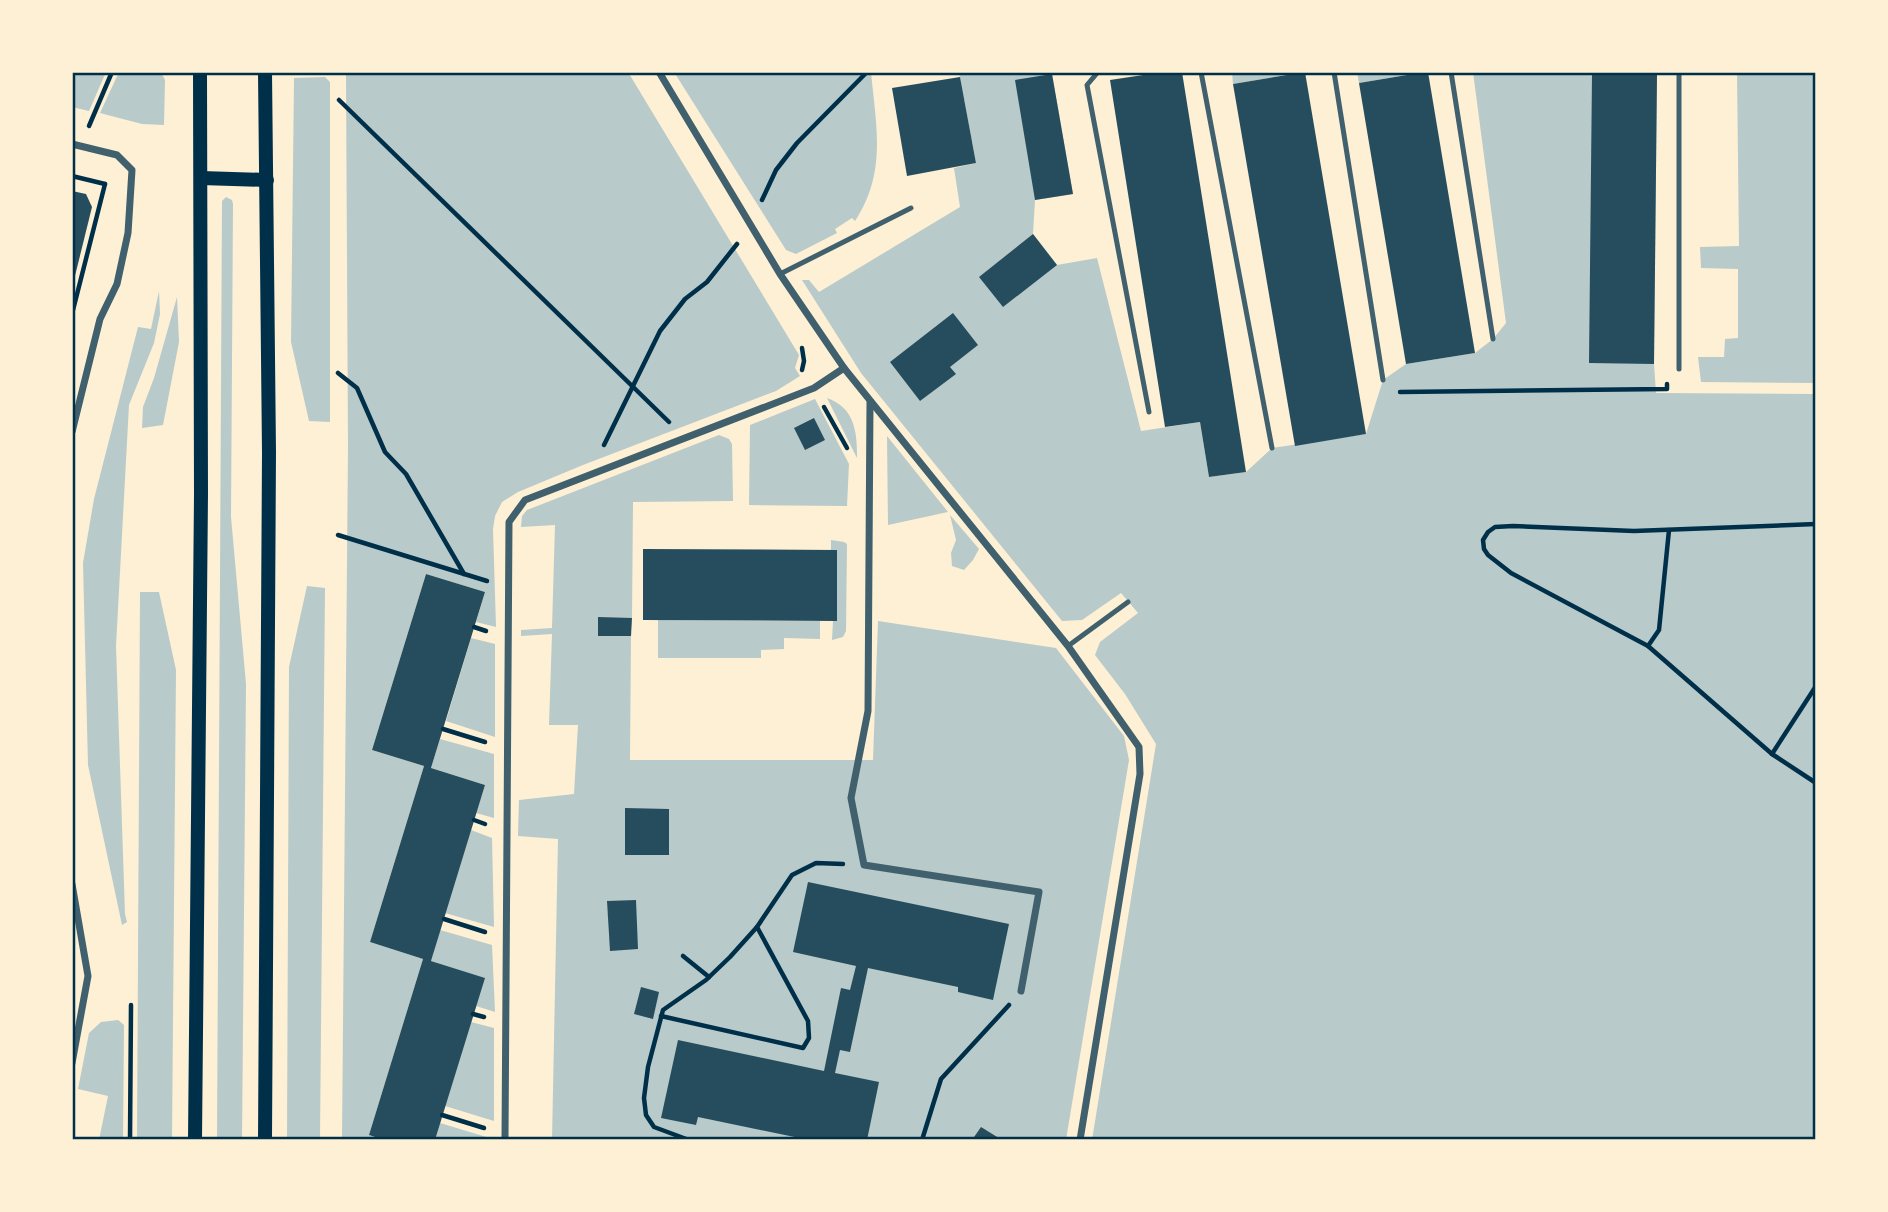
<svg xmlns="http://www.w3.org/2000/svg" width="1888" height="1212" viewBox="0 0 1888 1212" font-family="'Roboto Condensed',sans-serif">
	<rect width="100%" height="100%" fill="#fdf0d5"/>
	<g fill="#b9caca">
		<path d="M72 72H106L89 111 72 107Z"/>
		<path d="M119 72H161L165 80 164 125 142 124 100 113Z"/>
		<path d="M346 72H628L799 355 795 368 800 376 776 391 583 465 518 492 502 502 495 516 493 529 496 627 476 622 485 592 426 574 372 750 424 766 370 942 423 959 369 1135 384 1140H342L348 447Z"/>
		<path d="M674 72H871C876 126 887 172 855 221L852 218 835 229 837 233 796 254 786 250Z"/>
		<path d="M959 72H1055L1052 74 1073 194 1035 200 1033 234 1057 265 1097 258 1141 431 1200 422 1209 477 1246 472 1272 448 1366 434 1383 380 1406 364 1475 353 1493 339 1506 323 1473 72H1657L1654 364 1656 393 1816 394V1140H1092L1156 744 1125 694 1095 655 1100 642 1138 613 1121 593 1082 620 1062 621 861 373 802 280H809L819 292 960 207 954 168 976 163Z"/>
		<path d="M1232 72H1305L1233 84Z"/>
		<path d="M1357 72H1425L1359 83Z"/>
		<path d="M1737 72H1816V383L1701 382 1698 357H1724L1725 339 1738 338V269L1701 268 1700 247 1739 246Z"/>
		<path d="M325 77 330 82V422L309 421 291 342 294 78Z"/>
		<path d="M226 197 232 200 233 204 231 517 246 684 242 1140H217L222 201Z"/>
		<path d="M159 291 160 314 154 343 129 405 116 646 125 914 127 922 122 925 88 765 83 563 94 499 138 327 151 329Z"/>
		<path d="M177 297 179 342 163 425 142 428 143 407 154 378Z"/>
		<path d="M827 398C855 408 857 432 857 458Z"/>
		<path d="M815 399 849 464 847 506 749 505 750 425Z"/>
		<path d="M719 435 729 439 732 444 733 501 633 502 632 618H598V636H631L630 760H873L878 621 1056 648 1124 736 1129 760 1066 1140H552L558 839 518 836 519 800 574 794 578 725H549L552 634 521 636V630L552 628 555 525 521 527 522 516 527 510Z"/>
		<path d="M887 436 948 512 888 525Z"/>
		<path d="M950 515 979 549 973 560 964 570 952 566 951 553 956 540Z"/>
		<path d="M831 540 844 542 847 544 846 631 843 637 832 640 833 621H837V551L831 550Z"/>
		<path d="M307 586 325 588 320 1140H287L289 667Z"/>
		<path d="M140 592H159L176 670 172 1140H137Z"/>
		<path d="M658 620 820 621V639L784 638V649L761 650V658H658Z"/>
		<path d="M471 638 495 644V737L446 721Z"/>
		<path d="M440 739 494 754V818L476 813 485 785 431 768Z"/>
		<path d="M471 830 492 838 494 927 445 913Z"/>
		<path d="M440 930 492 945 495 1012 476 1006 484 978 431 961Z"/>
		<path d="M118 1020 124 1025 123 1140H99L108 1096 78 1089 89 1033 101 1022Z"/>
		<path d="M471 1022 494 1028V1121L445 1106Z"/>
		<path d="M440 1123 493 1139V1140H435Z"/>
	</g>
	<g fill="#264d5e">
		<path d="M1163 72H1182L1246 472 1209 477 1200 422 1165 427 1110 80Z"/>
		<path d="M1305 72 1366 434 1295 446 1233 84Z"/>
		<path d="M1425 72H1428L1475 353 1406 364 1359 83Z"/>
		<path d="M1052 74 1073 194 1035 200 1015 80Z"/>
		<path d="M1592 74 1657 75 1654 364 1589 363Z"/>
		<path d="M960 77 976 163 907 176 892 88Z"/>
		<path d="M72 191 86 194 92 207 73 284Z"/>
		<path d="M1033 234 1057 265 1003 307 979 277Z"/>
		<path d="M953 313 978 345 950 367 956 374 920 401 890 362Z"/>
		<path d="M814 418 825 440 805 450 794 428Z"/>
		<path d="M643 549 837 550V621L643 620Z"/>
		<path d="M426 574 485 592 431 768 485 785 431 961 485 978 435 1140H384L369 1135 423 959 370 942 424 766 372 750Z"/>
		<path d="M598 617 632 618 631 636H598Z"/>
		<path d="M625 808 669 809V855H625Z"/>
		<path d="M808 882 1009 924 993 1000 958 992V987L868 968 850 1052 840 1050 835 1073 879 1082 867 1140H809L698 1117 696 1125 661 1118 678 1040 824 1071 841 988 850 990 856 966 793 952Z"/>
		<path d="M636 900 638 949 610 951 607 901Z"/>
		<path d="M641 987 659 992 653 1019 634 1014Z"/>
		<path d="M981 1127 1002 1140H972Z"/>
	</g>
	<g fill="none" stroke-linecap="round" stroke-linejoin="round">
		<g stroke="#003049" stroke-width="4.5">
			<path d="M339 100 669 422"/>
			<path d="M89 126 112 72"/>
			<path d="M72 176 105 184"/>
			<path d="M762 200 776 170 797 143 867 72"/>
			<path d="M72 314 105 184"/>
			<path d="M802 370 804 361 802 348"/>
			<path d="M338 373 357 388 385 452 406 474 464 574"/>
			<path d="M1400 392 1667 389V384"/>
			<path d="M824 407 847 448"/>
			<path d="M604 445 660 331 685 299 707 282 737 244"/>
			<path d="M1816 524 1634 531 1513 526 1495 527 1488 532 1483 540 1484 549 1488 555 1511 573 1648 646 1772 754 1816 783"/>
			<path d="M338 535 487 581"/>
			<path d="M474 627 486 631"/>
			<path d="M1648 646 1659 630 1669 530"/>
			<path d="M443 729 485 742"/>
			<path d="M1772 754 1816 686"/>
			<path d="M474 820 485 824"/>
			<path d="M444 919 485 932"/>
			<path d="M683 956 709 977"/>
			<path d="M473 1014 484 1017"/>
			<path d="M661 1016 803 1048 809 1038 808 1021 757 927"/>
			<path d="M442 1115 484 1128"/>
			<path d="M130 1140 131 1005"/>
			<path d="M689 1140 654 1127 646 1115 644 1098 648 1067 663 1010 706 980 730 957 757 927 792 875 816 863 843 864"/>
			<path d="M922 1140 941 1079 1009 1005"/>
		</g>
		<g stroke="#3f606c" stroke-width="5">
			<path d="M1098 72 1087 85 1149 412"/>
			<path d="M1201 72 1272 448"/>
			<path d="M1334 72 1383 380"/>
			<path d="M1451 72 1493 339"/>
			<path d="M780 274 911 208"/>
			<path d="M1679 369V72"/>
			<path d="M1068 646 1128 602"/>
		</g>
		<g stroke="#3f606c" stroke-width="7">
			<path d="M659 72 780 274 844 368 1068 646 1139 747 1140 774 1080 1140"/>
			<path d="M72 144 117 155 132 170 128 233 117 284 100 319 72 432"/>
			<path d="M870 402 868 711 851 798 864 865 1039 892 1021 991"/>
			<path d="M72 884 88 976 72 1063"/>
			<path d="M505 1140 509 522 525 500 814 388 844 368"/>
		</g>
		<g stroke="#003049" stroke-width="14">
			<path d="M265 72 269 452 265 1140"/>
			<path d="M201 178 267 180"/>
			<path d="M195 1140 201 494 200 72"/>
		</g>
	</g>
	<rect width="1888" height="1212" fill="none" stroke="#fdf0d5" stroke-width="147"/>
	<rect x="74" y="74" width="1740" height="1064" fill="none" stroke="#003049" stroke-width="2.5"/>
</svg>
